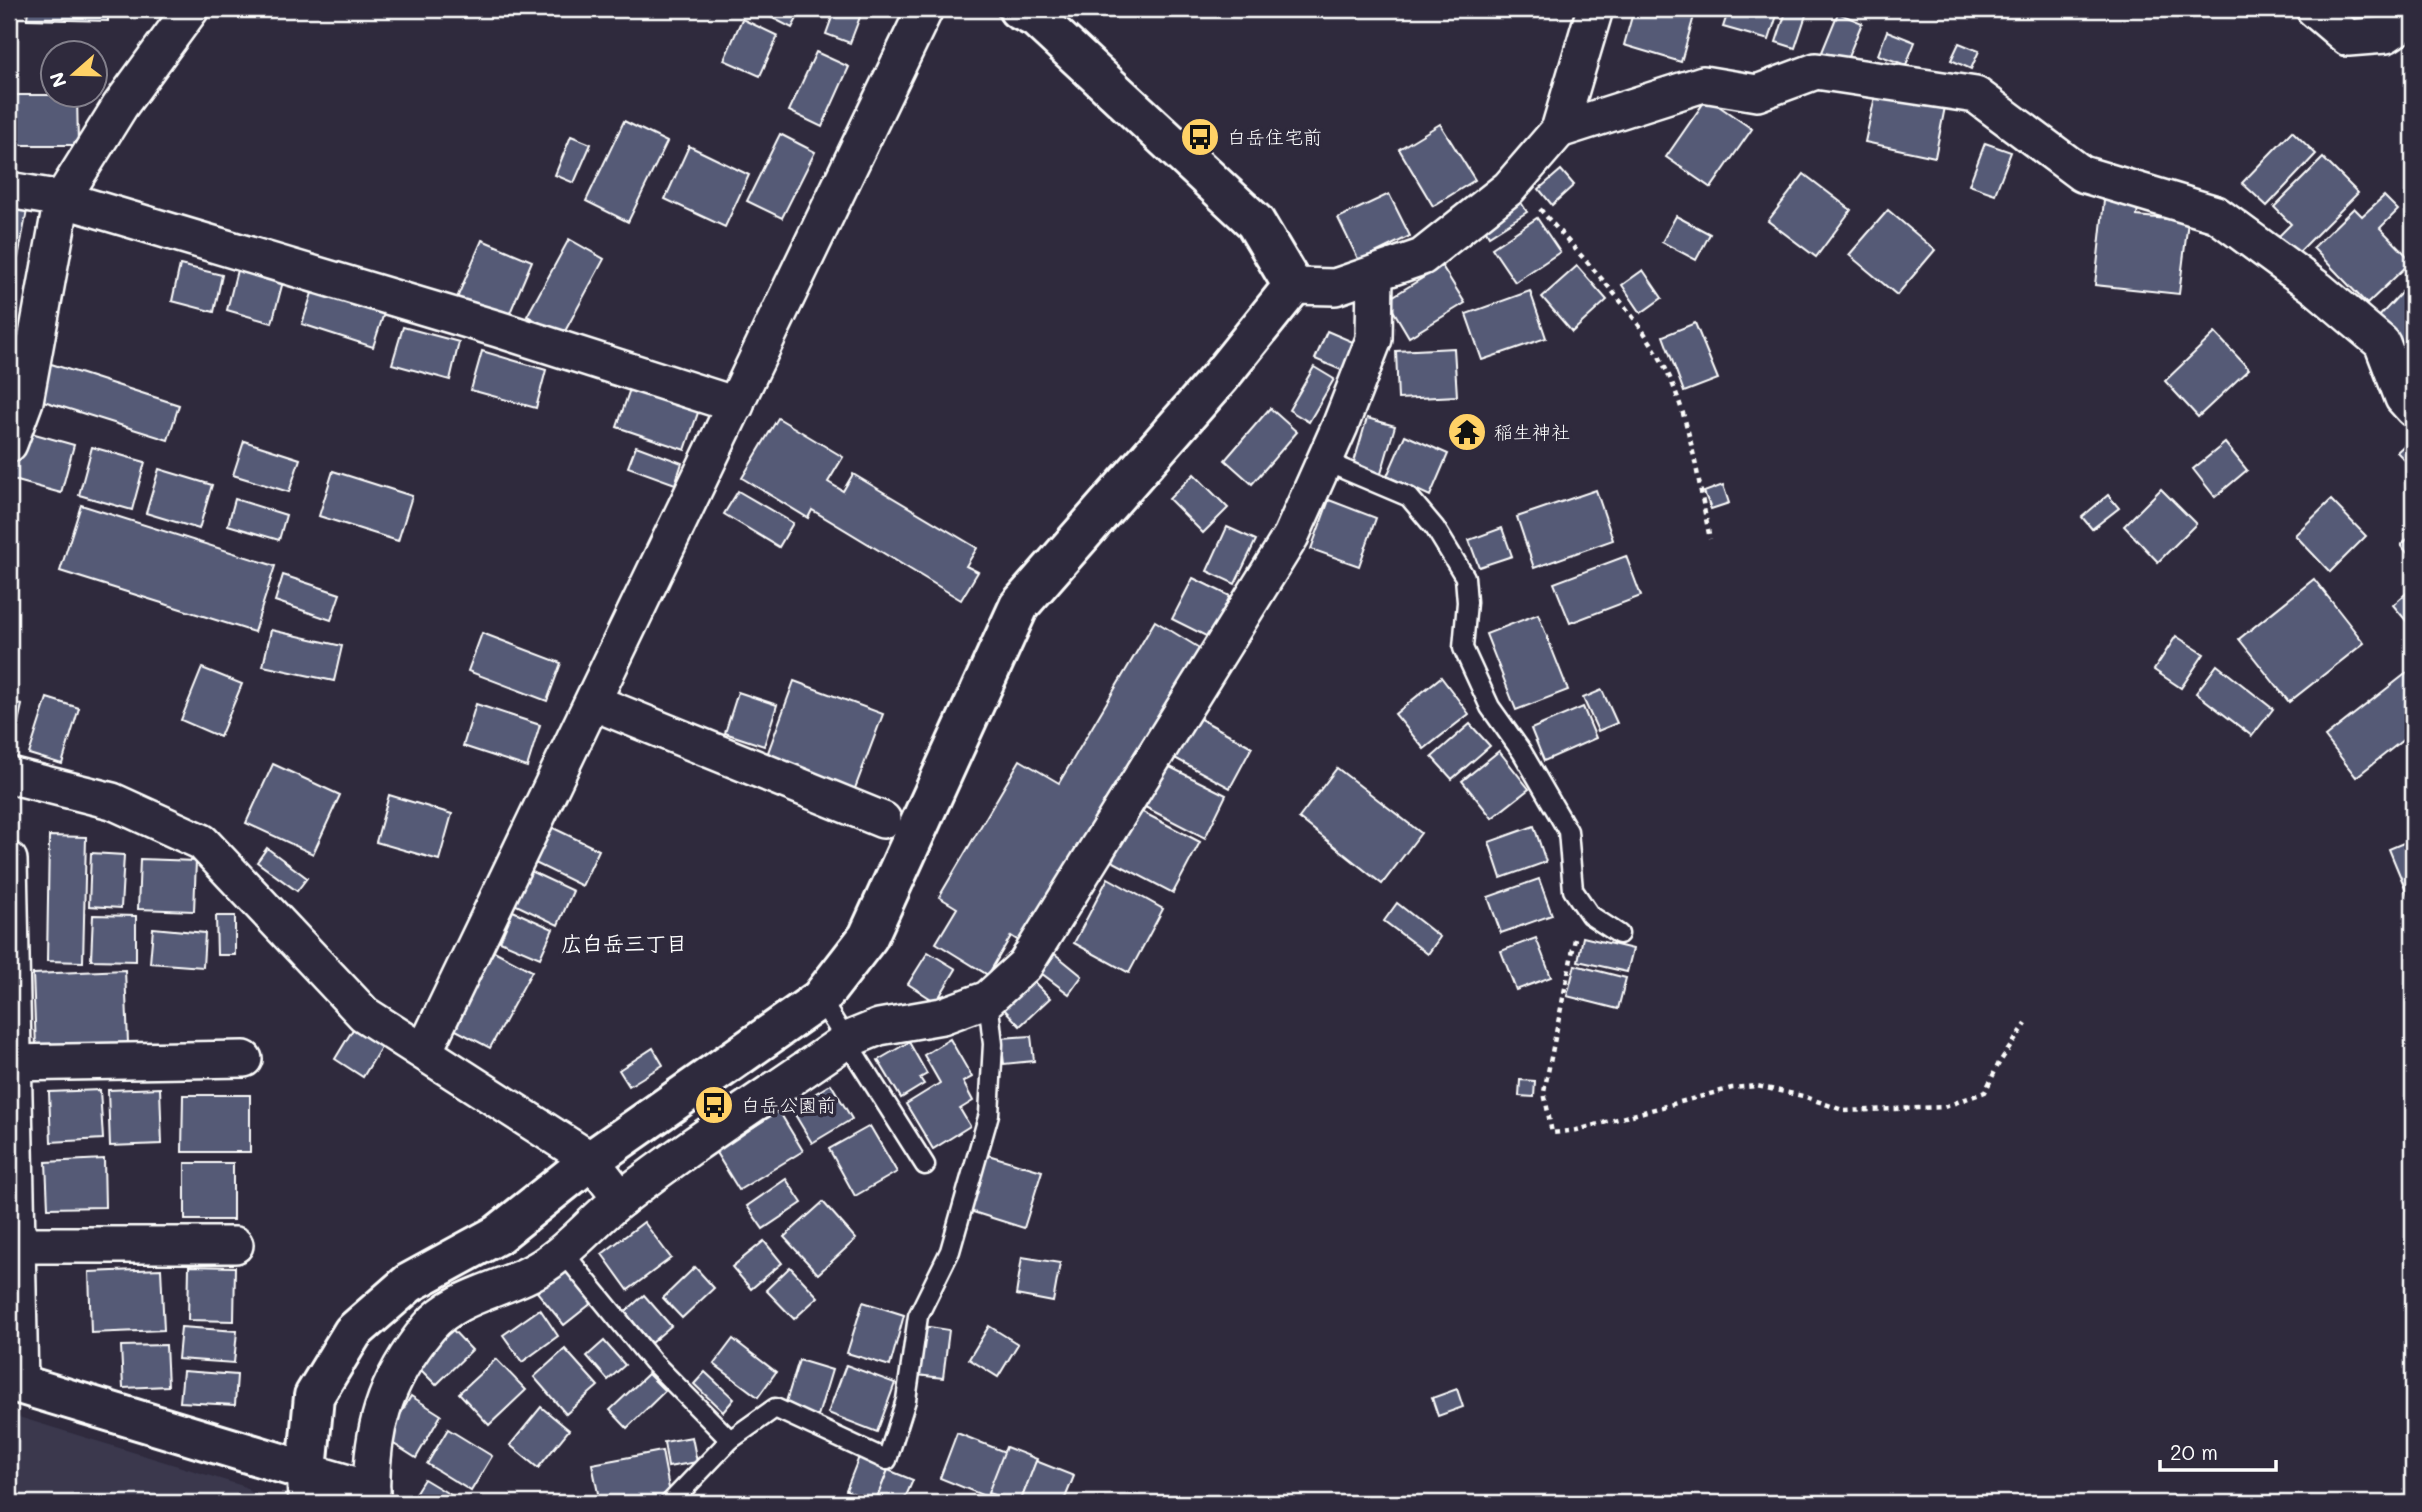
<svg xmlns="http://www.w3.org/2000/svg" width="2422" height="1512" viewBox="0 0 2422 1512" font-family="Mali,'Klee One',sans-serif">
	<rect width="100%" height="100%" fill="#2f2a3d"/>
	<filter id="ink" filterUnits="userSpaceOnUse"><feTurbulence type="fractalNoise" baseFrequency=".0143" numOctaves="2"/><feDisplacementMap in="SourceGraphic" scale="14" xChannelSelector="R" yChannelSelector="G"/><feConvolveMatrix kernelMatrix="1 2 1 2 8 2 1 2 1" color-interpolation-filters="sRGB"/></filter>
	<g filter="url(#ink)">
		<path fill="#3a384e" d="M9 1414 243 1486 266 1503H9Z"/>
		<g fill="#555a76" stroke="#fff" stroke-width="2">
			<path d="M28 9H108V21L27 19Z"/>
			<path d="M755 9H802L792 28Z"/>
			<path d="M835 9H863L850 43 826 34Z"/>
			<path d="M1634 9H1696L1681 62 1624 45Z"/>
			<path d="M1729 9H1779L1769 40 1723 27Z"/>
			<path d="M1787 9H1808L1795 48 1776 42Z"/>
			<path d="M1838 13 1862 23 1846 62 1822 52Z"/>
			<path d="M742 19 778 36 760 76 724 60Z"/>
			<path d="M1887 31 1915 42 1906 65 1878 55Z"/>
			<path d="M1959 43 1979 51 1971 69 1951 60Z"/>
			<path d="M816 52 849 67 822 127 789 111Z"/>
			<path d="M1876 92 1945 107 1935 157 1865 142Z"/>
			<path d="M13 95H77L78 145H14Z"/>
			<path d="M1707 98 1752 129 1711 188 1666 157Z"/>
			<path d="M624 121 667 142 628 222 586 201Z"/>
			<path d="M1440 124 1475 180 1433 206 1399 149Z"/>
			<path d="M2292 131 2316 154 2267 206 2242 183Z"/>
			<path d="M780 134 815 152 782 218 747 201Z"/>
			<path d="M571 136 591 144 574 183 555 175Z"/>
			<path d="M1985 143 2011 152 1995 194 1969 185Z"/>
			<path d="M689 146 749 175 725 227 665 199Z"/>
			<path d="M2323 158 2358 193 2296 255 2278 237 2291 224 2274 207Z"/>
			<path d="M1561 170 1574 185 1552 205 1539 189Z"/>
			<path d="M1804 174 1851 210 1816 257 1768 221Z"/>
			<path d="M2105 191 2139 195 2137 216 2188 221 2179 294 2095 285Z"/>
			<path d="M1515 193 1527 212 1489 236 1478 217Z"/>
			<path d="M1389 194 1410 236 1359 261 1338 218Z"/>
			<path d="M2384 196 2398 210 2380 228 2412 261 2367 304 2313 248 2354 208 2362 216Z"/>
			<path d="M9 202 28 205 18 258 9 257Z"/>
			<path d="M1888 210 1935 250 1897 295 1849 255Z"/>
			<path d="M1676 216 1710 234 1696 260 1662 242Z"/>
			<path d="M1537 218 1560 252 1515 282 1492 248Z"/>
			<path d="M569 239 604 259 563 335 527 316Z"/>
			<path d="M482 240 532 261 507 320 457 298Z"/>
			<path d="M239 262 285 274 272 323 227 310Z"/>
			<path d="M180 265 222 275 214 312 172 301Z"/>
			<path d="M1442 266 1465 303 1409 337 1387 300Z"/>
			<path d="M1577 266 1607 300 1572 332 1542 297Z"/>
			<path d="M1643 270 1662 298 1641 313 1622 285Z"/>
			<path d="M2413 280V357L2375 321Z"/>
			<path d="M313 290 384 313 373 347 302 324Z"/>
			<path d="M1530 291 1546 338 1482 360 1466 314Z"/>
			<path d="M1695 323 1718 379 1684 392 1663 336Z"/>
			<path d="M403 327 459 342 450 380 392 364Z"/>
			<path d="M1327 331 1360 345 1348 373 1315 359Z"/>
			<path d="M2215 333 2249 369 2198 417 2165 381Z"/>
			<path d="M1454 348 1457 396 1398 399 1396 351Z"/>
			<path d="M482 351 546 370 536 408 471 390Z"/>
			<path d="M45 362 179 405 168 440 34 398Z"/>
			<path d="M1314 367 1334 379 1309 422 1289 410Z"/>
			<path d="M633 380 701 404 685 450 617 427Z"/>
			<path d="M1270 408 1297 432 1252 484 1225 460Z"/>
			<path d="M778 418 843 457 828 482 843 491 853 474 977 548 966 566 978 572 961 600 812 510 808 518 742 478Z"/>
			<path d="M1367 418 1395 426 1380 477 1352 469Z"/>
			<path d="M24 431 74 445 61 493 10 479Z"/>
			<path d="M1405 435 1448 454 1430 496 1387 476Z"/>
			<path d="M2413 437V469L2397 452Z"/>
			<path d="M244 441 300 459 289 492 233 475Z"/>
			<path d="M2225 443 2247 470 2215 497 2193 469Z"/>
			<path d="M636 446 682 463 675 484 628 467Z"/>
			<path d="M92 447 145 462 132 510 79 495Z"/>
			<path d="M159 469 212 485 199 529 146 513Z"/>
			<path d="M333 471 412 496 398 541 319 516Z"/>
			<path d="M1194 474 1228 508 1203 533 1169 499Z"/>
			<path d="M1723 485 1729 503 1711 509 1704 492Z"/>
			<path d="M2161 489 2196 524 2158 562 2124 526Z"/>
			<path d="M1596 490 1613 540 1534 568 1517 517Z"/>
			<path d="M738 491 793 523 779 547 724 514Z"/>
			<path d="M2108 495 2119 508 2092 529 2082 517Z"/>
			<path d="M235 499 286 515 279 540 228 525Z"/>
			<path d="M1329 500 1376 518 1359 566 1311 549Z"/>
			<path d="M2331 500 2366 536 2330 572 2295 535Z"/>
			<path d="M81 505 275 566 254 632 60 571Z"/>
			<path d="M1227 527 1256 540 1235 584 1207 571Z"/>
			<path d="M1502 528 1512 556 1479 567 1469 540Z"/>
			<path d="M2413 534V560L2401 545Z"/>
			<path d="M1626 556 1641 596 1570 623 1554 583Z"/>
			<path d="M283 575 340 594 331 620 275 601Z"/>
			<path d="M1193 578 1230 596 1210 638 1172 619Z"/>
			<path d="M2314 579 2364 643 2289 702 2239 639Z"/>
			<path d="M2413 587V629L2393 605Z"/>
			<path d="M1538 614 1568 690 1516 710 1486 634Z"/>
			<path d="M1155 621 1201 649 1025 945 1011 936 988 975 936 943 957 908 939 897 1020 760 1059 783Z"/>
			<path d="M271 630 342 646 334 681 263 666Z"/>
			<path d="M482 633 561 663 547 701 468 671Z"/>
			<path d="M2176 636 2204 654 2181 688 2154 670Z"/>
			<path d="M2217 665 2273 709 2252 736 2196 693Z"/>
			<path d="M202 668 242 684 220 737 181 720Z"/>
			<path d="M2413 668V732L2356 777 2325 737Z"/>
			<path d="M1441 677 1469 714 1424 749 1395 714Z"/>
			<path d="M794 681 883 714 854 791 766 758Z"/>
			<path d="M1602 690 1617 723 1598 731 1583 698Z"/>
			<path d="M738 692 777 705 764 746 725 733Z"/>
			<path d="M47 698 79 708 62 764 29 754Z"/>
			<path d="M9 702 22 705 13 744 9 743Z"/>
			<path d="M476 704 540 725 527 767 463 746Z"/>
			<path d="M1583 707 1596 738 1544 761 1531 729Z"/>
			<path d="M1195 716 1252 747 1230 788 1173 757Z"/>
			<path d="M1470 724 1490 746 1452 779 1432 757Z"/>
			<path d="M1499 751 1529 789 1492 818 1462 781Z"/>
			<path d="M273 764 340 795 313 854 246 823Z"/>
			<path d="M1166 765 1226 795 1205 838 1145 807Z"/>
			<path d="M1337 768 1421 833 1382 884 1299 818Z"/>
			<path d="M389 795 452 814 439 860 376 842Z"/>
			<path d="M1135 808 1200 842 1173 893 1108 859Z"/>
			<path d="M547 825 599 850 582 886 529 860Z"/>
			<path d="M1534 826 1546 862 1501 878 1489 842Z"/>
			<path d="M49 836 86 837 83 962 47 961Z"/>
			<path d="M2413 839V893L2408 895 2389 849Z"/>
			<path d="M267 848 307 878 297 891 257 862Z"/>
			<path d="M91 853 124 855 121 908 89 906Z"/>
			<path d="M140 859 196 861 194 911 138 909Z"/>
			<path d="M528 870 573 891 558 925 512 903Z"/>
			<path d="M1108 878 1163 909 1129 973 1074 943Z"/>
			<path d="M1539 879 1552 915 1501 933 1488 897Z"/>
			<path d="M1397 903 1440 937 1428 954 1384 921Z"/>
			<path d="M513 911 553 929 540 958 500 941Z"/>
			<path d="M93 915 136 916V961L91 960Z"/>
			<path d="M216 916H235V955H217Z"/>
			<path d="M153 928 205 933 203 967 150 963Z"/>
			<path d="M1583 937 1633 949 1627 972 1578 961Z"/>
			<path d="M1536 938 1551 977 1516 990 1501 951Z"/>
			<path d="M494 951 532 971 490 1048 452 1028Z"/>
			<path d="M928 952 956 969 936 1002 908 984Z"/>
			<path d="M1055 954 1082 976 1069 994 1041 973Z"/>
			<path d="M1575 965 1626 978 1618 1009 1567 996Z"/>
			<path d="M125 970 128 1043 36 1047 33 974Z"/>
			<path d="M1030 978 1050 998 1020 1026 1001 1006Z"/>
			<path d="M355 1026 383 1044 363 1077 335 1059Z"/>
			<path d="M1031 1036 1034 1061 1004 1064 1001 1038Z"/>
			<path d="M950 1039 972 1077 963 1082 973 1101 960 1109 970 1126 933 1149 906 1104 940 1083 924 1055Z"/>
			<path d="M909 1042 927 1074 920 1078 924 1084 901 1098 878 1060Z"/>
			<path d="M653 1048 663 1065 629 1086 619 1070Z"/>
			<path d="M1520 1080 1535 1081 1534 1097 1519 1096Z"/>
			<path d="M831 1084 852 1119 812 1143 791 1108Z"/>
			<path d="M160 1088 162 1144 110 1146 108 1090Z"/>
			<path d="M100 1090 103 1139 51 1142 49 1092Z"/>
			<path d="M183 1095H250V1152H182Z"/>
			<path d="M779 1111 803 1151 739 1190 715 1151Z"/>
			<path d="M870 1126 897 1172 855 1196 829 1149Z"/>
			<path d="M988 1155 1042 1171 1024 1228 970 1211Z"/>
			<path d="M104 1159 105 1207 48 1208 46 1162Z"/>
			<rect x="185" y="1163" width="48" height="57"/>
			<path d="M786 1179 802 1203 763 1229 747 1206Z"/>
			<path d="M823 1202 856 1239 818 1274 784 1237Z"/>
			<path d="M644 1222 671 1258 628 1290 602 1254Z"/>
			<path d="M764 1241 782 1263 751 1289 732 1267Z"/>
			<path d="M1022 1257 1060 1263 1053 1302 1016 1295Z"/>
			<path d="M189 1266 235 1267 234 1321 188 1320Z"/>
			<path d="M695 1267 714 1288 682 1318 663 1298Z"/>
			<path d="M790 1267 818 1297 794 1319 766 1290Z"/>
			<path d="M566 1268 593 1302 564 1325 537 1292Z"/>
			<path d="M161 1269 164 1330 91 1333 89 1272Z"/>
			<path d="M644 1295 671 1326 651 1343 625 1312Z"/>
			<path d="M863 1302 904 1315 890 1366 847 1353Z"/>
			<path d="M540 1309 558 1336 522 1362 503 1335Z"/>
			<path d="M923 1326 949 1330 943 1378 917 1375Z"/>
			<path d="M989 1326 1018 1344 998 1377 969 1359Z"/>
			<path d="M181 1327 237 1331 234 1363 178 1359Z"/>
			<path d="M450 1327 472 1350 436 1385 414 1363Z"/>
			<path d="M733 1339 776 1372 758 1397 714 1364Z"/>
			<path d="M604 1341 625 1365 608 1380 587 1356Z"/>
			<path d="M166 1345 168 1386 123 1388 121 1346Z"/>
			<path d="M565 1349 598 1386 566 1414 534 1377Z"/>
			<path d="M496 1359 526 1390 489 1425 459 1393Z"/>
			<path d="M799 1360 832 1370 818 1416 785 1405Z"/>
			<path d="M846 1365 895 1383 877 1432 828 1413Z"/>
			<path d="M183 1371 237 1375 235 1405 180 1402Z"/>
			<path d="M705 1372 734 1399 723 1412 694 1384Z"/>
			<path d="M648 1374 665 1391 627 1428 610 1410Z"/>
			<path d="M1457 1389 1463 1407 1438 1416 1432 1398Z"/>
			<path d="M411 1396 441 1415 416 1458 386 1439Z"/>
			<path d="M541 1407 569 1430 538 1468 510 1445Z"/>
			<path d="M448 1429 492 1456 471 1491 427 1464Z"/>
			<path d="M957 1433 1005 1452 987 1497 940 1478Z"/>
			<path d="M692 1437 697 1462 668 1467 664 1442Z"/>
			<path d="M1006 1447 1037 1459 1020 1503 988 1493Z"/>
			<path d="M662 1451 671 1499 668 1503H600L592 1464Z"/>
			<path d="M859 1457 888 1470 875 1503 846 1490Z"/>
			<path d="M1036 1461 1074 1476 1063 1503H1020Z"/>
			<path d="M888 1470 913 1480 903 1503H875Z"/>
			<path d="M424 1479 459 1500 457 1503H409Z"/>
		</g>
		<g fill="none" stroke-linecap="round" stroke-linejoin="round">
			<defs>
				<g id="lane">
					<path d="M1324 461 1409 497 1435 528 1465 577 1467 602 1463 648 1490 707 1522 752 1568 831 1573 890 1590 915 1619 934"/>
					<path d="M820 999 925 1165"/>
					<path d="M562 1251 652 1361 730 1440 670 1503"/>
					<path d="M730 1440 775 1408 887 1460 906 1400 918 1316 950 1251 989 1114 993 1044 988 999"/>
				</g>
				<g id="street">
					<path d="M2314 9 2348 38 2386 35 2413 17"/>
					<path d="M1559 130 1703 84 1757 93 1816 71 1976 95 2082 174 2216 214 2318 289 2382 343 2403 398 2413 409"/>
					<path d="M9 190 62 199 498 329 736 405"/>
					<path d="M1293 286 1335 287 1422 257 1509 188 1559 130 1595 9"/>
					<path d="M9 444 25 401 62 199 120 106 191 9"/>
					<path d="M595 703 883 820"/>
					<path d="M9 775 112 801 202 842 364 1014 591 1160 621 1199"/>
					<path d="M9 860 20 1385"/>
					<path d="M424 1052 925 9"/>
					<path d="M9 1063 244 1059"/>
					<path d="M17 1245H235"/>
					<path d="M307 1471 372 1490"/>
					<path d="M372 1503C369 1433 384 1381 429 1327 458 1292 513 1289 549 1262 575 1244 596 1218 621 1199 693 1142 772 1093 847 1040L879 1027 942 1016 988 999 1025 965 1291 536 1340 426 1374 339 1375 274"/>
				</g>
				<g id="secondary">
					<path d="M9 1381 307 1471"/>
					<path d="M308 1503 307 1471 314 1396 353 1332 409 1283 497 1235 591 1160 820 999 868 937 1019 606 1220 377 1293 286 1255 222 1036 18 1018 9"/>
				</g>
			</defs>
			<use href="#lane" stroke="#fff" stroke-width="23"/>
			<use href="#street" stroke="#fff" stroke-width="40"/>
			<use href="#secondary" stroke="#fff" stroke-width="44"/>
			<g stroke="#fff" stroke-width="4.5" stroke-dasharray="5 5" stroke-linecap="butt">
				<path d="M1540 209C1583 260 1643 317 1670 378 1692 428 1699 486 1710 539"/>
				<path d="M1575 939 1544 1092 1552 1133 1577 1130 1732 1088 1757 1086 1803 1096 1845 1111 1944 1107 1985 1092 1999 1063 2026 1024"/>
			</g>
			<use href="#lane" stroke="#2f2a3d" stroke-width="18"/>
			<use href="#street" stroke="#2f2a3d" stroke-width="35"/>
			<use href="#secondary" stroke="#2f2a3d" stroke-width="38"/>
		</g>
	</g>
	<defs>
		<symbol id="bus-disc" viewBox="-11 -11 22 22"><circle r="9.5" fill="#ffd166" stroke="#2f2a3d"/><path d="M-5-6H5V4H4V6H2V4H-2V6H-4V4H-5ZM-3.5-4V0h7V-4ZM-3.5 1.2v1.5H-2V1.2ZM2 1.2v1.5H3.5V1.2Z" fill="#111"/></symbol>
		<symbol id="temple-disc" viewBox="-11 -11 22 22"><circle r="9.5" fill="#ffd166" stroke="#2f2a3d"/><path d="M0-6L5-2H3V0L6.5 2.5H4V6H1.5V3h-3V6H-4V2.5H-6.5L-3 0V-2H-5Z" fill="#111"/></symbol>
	</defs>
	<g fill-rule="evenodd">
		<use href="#bus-disc" x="1178" y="115" width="44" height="44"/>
		<use href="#temple-disc" x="1445" y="410" width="44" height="44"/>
		<use href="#bus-disc" x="692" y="1083" width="44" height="44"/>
	</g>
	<g text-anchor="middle" stroke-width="7" stroke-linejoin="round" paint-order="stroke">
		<g font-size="19" fill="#fff" stroke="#2f2a3d" text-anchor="start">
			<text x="1227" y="144">白岳住宅前</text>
			<text x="1494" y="439">稲生神社</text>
			<text x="741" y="1112">白岳公園前</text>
		</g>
		<g font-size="21" font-weight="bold" fill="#fff" stroke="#2f2a3d">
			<text x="624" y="951">広白岳三丁目</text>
		</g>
	</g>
	<rect width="2422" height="1512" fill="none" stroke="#2f2a3d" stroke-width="35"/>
	<rect x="18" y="18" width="2387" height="1477" fill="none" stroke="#fff" stroke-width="2.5" filter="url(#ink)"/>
	<g transform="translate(74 74) rotate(250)"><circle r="33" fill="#2f2a3d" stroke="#827f8b" stroke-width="2"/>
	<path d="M0-5L12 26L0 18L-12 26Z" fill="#ffd166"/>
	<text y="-10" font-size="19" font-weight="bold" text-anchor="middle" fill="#ffffff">N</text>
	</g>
	<path d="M2160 1460v10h116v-10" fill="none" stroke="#ffffff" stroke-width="3.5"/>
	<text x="2170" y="1460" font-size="21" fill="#ffffff" stroke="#2f2a3d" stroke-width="5" paint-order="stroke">20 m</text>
</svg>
